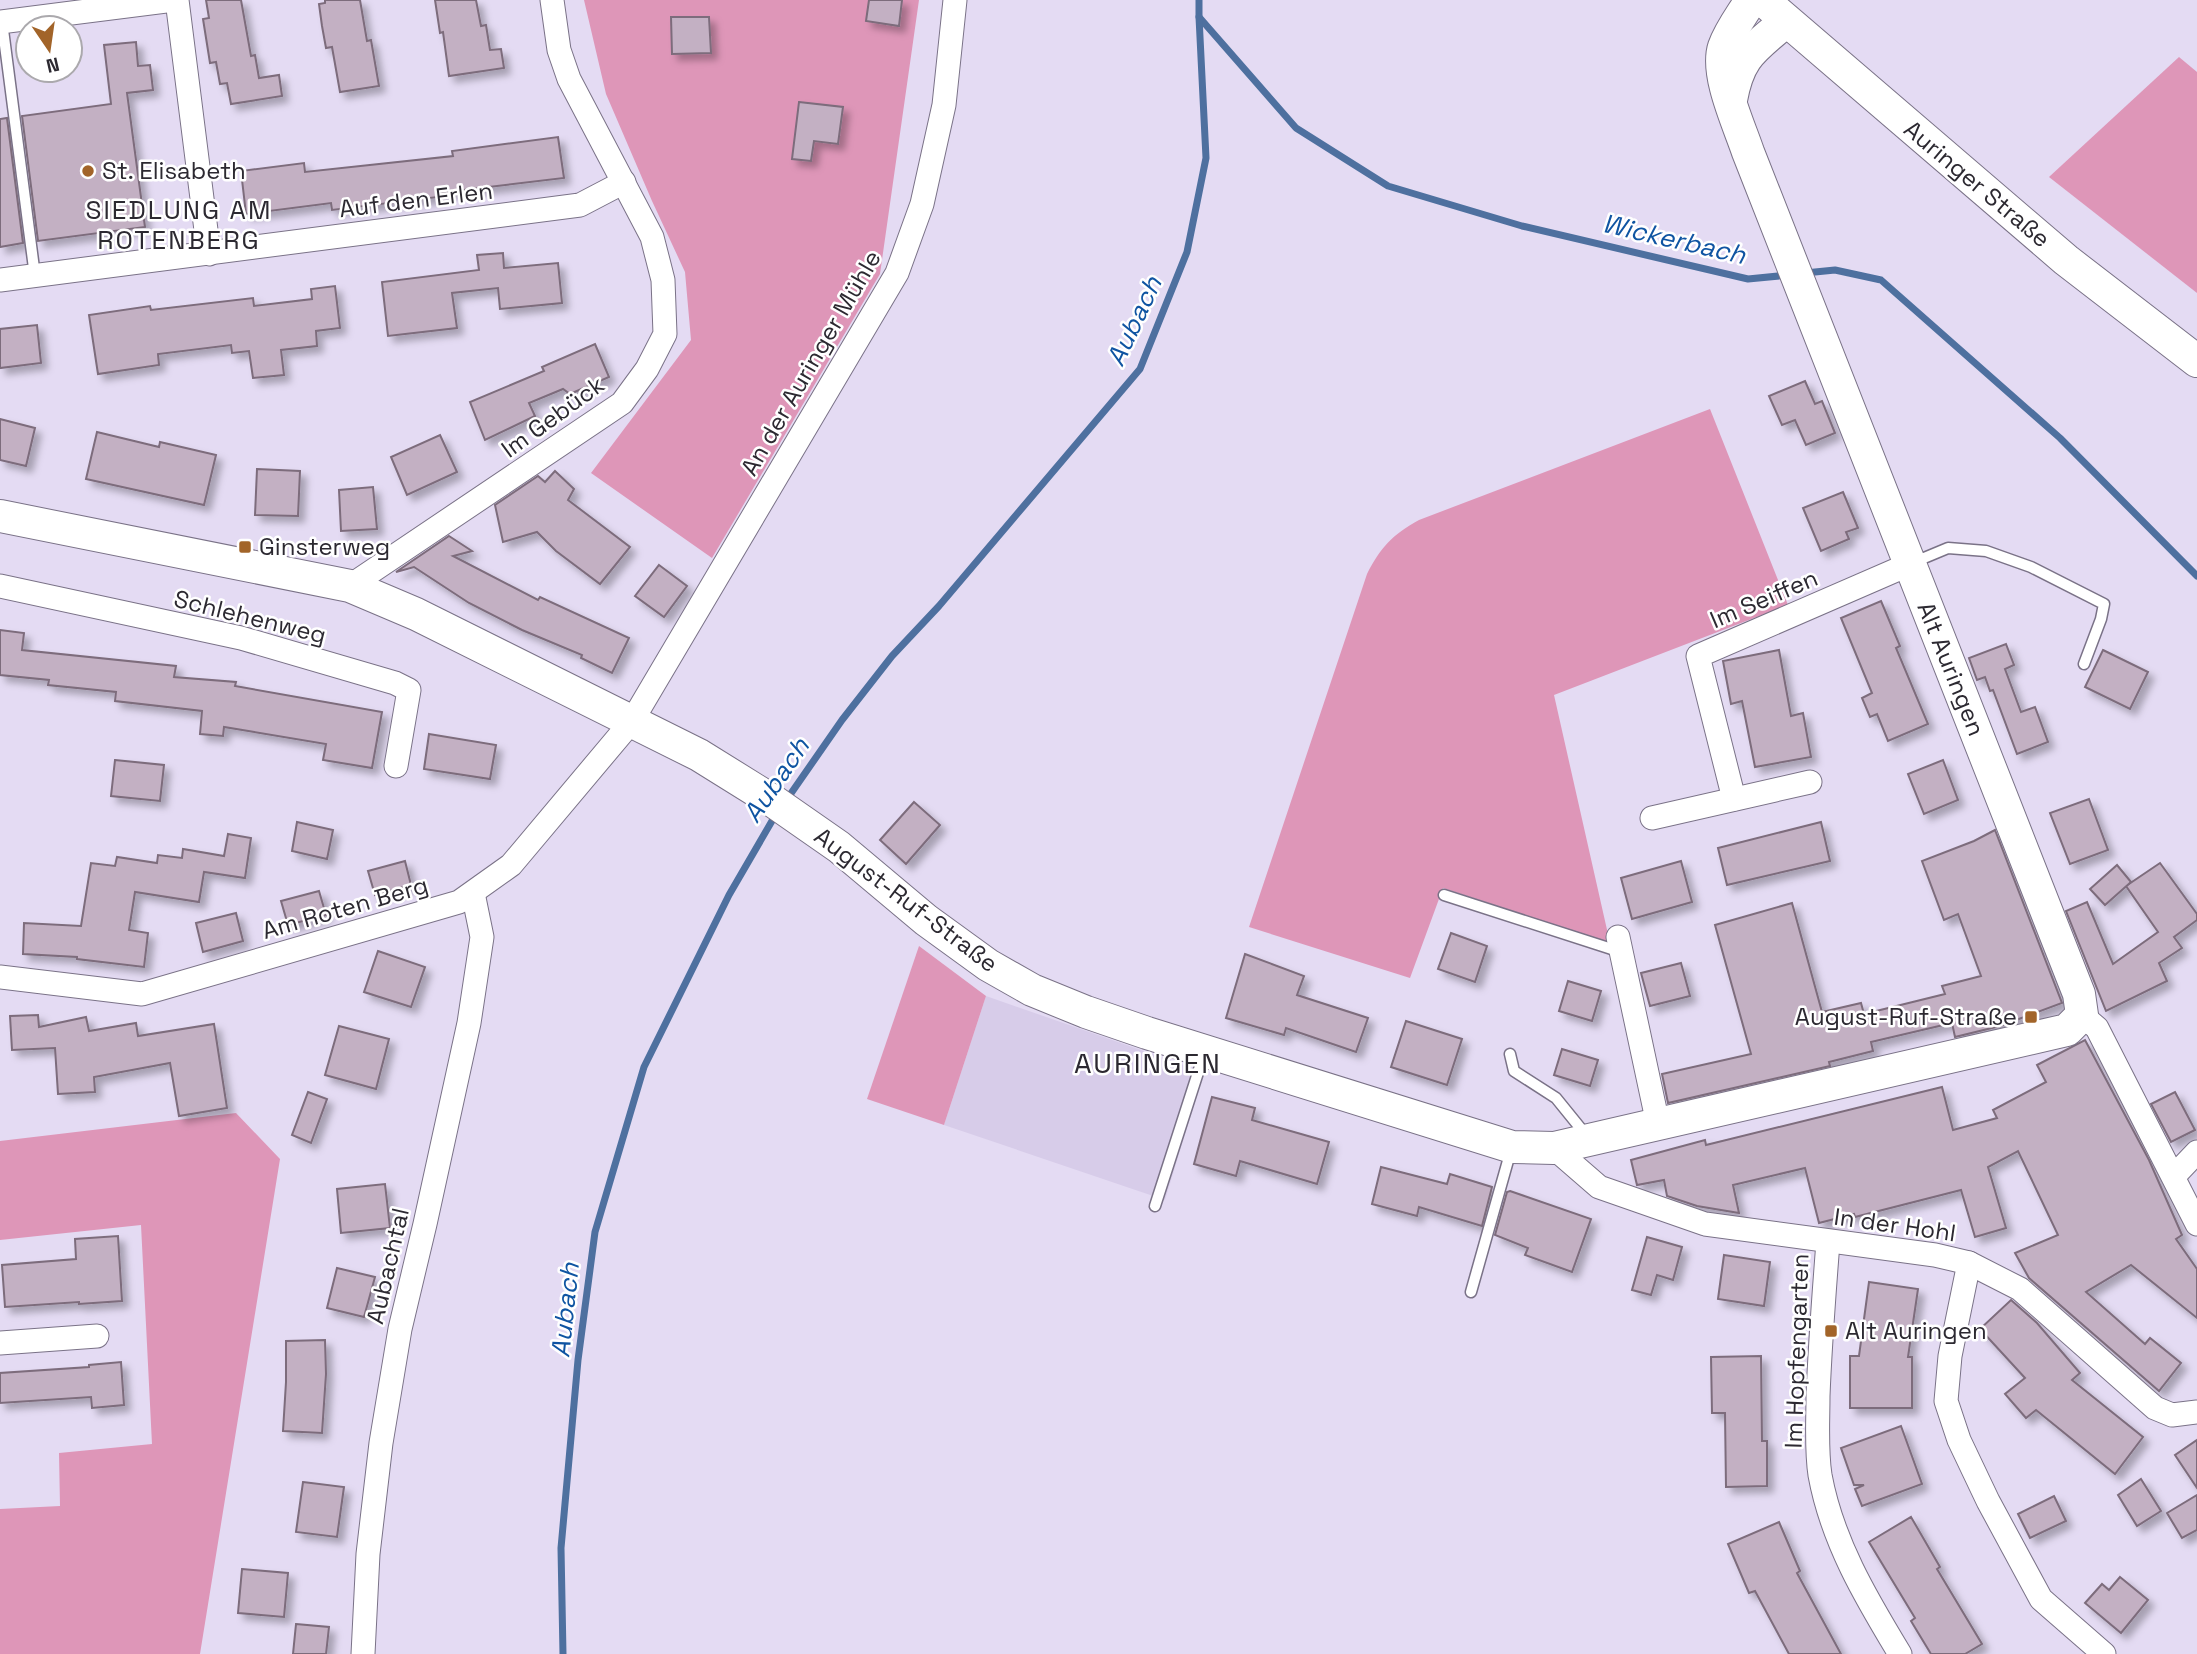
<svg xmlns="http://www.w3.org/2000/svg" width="2197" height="1654" viewBox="0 0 2197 1654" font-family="'Space Grotesk',sans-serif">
	<defs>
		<filter id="shadow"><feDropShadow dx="6" dy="6" stdDeviation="3.5" flood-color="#0004"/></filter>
	</defs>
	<rect width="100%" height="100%" fill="#e4dbf3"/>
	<path fill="#d7cce9" d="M986 996 1204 1072 1165 1200 944 1125Z"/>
	<g fill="#de96b8">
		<path d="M584 0H919L880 274 712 558 591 473 691 340 685 272 652 201 606 94Z"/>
		<path d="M2179 57 2197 72V293L2049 177Z"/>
		<path d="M1710 409 1788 605 1554 695 1610 943 1443 888 1410 978 1249 927 1367 574C1381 547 1392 535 1419 520Z"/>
		<path d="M919 946 986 996 944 1125 867 1099Z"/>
		<path d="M236 1113 280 1159 200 1654H0V1509L60 1506 59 1453 152 1444 141 1225 0 1240V1141Z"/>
	</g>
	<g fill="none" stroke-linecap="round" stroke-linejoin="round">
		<g stroke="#4e709f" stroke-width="7">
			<path d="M1199 0V17L1296 128 1388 186 1522 226 1748 279 1789 275"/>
			<path d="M1805 273 1835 270 1881 280 2060 438 2197 576"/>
			<path d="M785 802 842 720 892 656 939 606 1140 369 1187 252 1206 158 1199 17"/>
			<path d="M563 1654 561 1548 578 1360 595 1232 644 1067 729 895 776 814"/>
		</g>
	</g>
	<g fill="#c3b0c3" stroke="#7d6c7c" stroke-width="2" filter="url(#shadow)">
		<path d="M206 0H241L251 56 255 55 259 78 279 75 282 96 231 104 227 83 220 84 216 62 210 63 203 19 209 18Z"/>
		<path d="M325 0H360L367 41 371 40 379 86 340 92 332 47 326 48 322 26 319 4 325 3Z"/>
		<path d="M435 0H476L481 26 486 25 490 50 501 49 504 68 449 76 443 32 440 33Z"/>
		<path d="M869 0H902L899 26 866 21Z"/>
		<path d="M671 17H709L711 53 672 54Z"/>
		<path d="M136 42 138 66 150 65 153 90 127 93 145 227 38 241 22 116 111 104 104 45Z"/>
		<path d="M799 102 843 107 838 144 814 141 811 161 792 159Z"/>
		<path d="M7 118 23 243 0 247V119Z"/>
		<path d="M558 137 564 178 437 193 438 197 332 210 331 203 246 214 241 171 304 163 305 172 453 156 452 151Z"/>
		<path d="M503 253 504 268 558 263 562 303 500 309 498 288 452 293 457 328 388 336 382 282 479 270 477 255Z"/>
		<path d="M335 286 340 328 316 331 317 346 281 350 284 375 253 378 249 351 232 353 231 345 158 354 159 365 98 374 89 315 150 306 151 310 253 298 254 306 312 299 311 289Z"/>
		<path d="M37 325 41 363 0 368V329Z"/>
		<path d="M595 344 609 377 570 394 563 389 529 403 535 416 485 440 470 402 544 371 542 367Z"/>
		<path d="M1805 381 1815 404 1822 401 1835 433 1806 445 1795 420 1782 425 1769 396Z"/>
		<path d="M0 419 35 428 26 466 0 460Z"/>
		<path d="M97 432 159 447 160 442 216 455 204 505 86 479Z"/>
		<path d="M440 435 457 472 407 495 391 457Z"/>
		<path d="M257 469 300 471 298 516 255 515Z"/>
		<path d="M555 471 574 489 568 500 630 547 600 584 556 551 537 532 503 542 495 505 538 476 545 482Z"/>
		<path d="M373 487 377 529 341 531 339 490Z"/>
		<path d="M1843 492 1858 528 1846 532 1849 539 1821 551 1803 508Z"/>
		<path d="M449 536 472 551 453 556 538 600 540 597 629 638 612 673 581 658 582 655 522 630 469 603 414 567 396 572Z"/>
		<path d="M659 565 687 586 664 617 635 596Z"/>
		<path d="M1881 601 1900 646 1896 648 1928 724 1888 741 1877 714 1870 717 1862 698 1872 693 1841 618Z"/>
		<path d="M0 630 24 633 22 650 176 666 174 677 236 682 235 686 382 712 372 768 323 760 326 744 224 727 223 736 200 734 202 711 115 701 116 692 48 685 49 680 0 675Z"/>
		<path d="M2006 644 2014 665 2005 669 2021 712 2035 707 2048 742 2017 754 1993 690 1990 691 1985 677 1977 680 1969 658Z"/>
		<path d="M1779 650 1791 716 1803 713 1811 757 1755 767 1742 701 1731 704 1723 661Z"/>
		<path d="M2103 650 2148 672 2130 709 2085 687Z"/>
		<path d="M429 734 496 745 490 779 424 769Z"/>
		<path d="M115 760 164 765 160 801 111 796Z"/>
		<path d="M1943 760 1958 800 1924 814 1908 774Z"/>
		<path d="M2089 799 2108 850 2070 864 2050 813Z"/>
		<path d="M914 802 940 825 906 864 880 840Z"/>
		<path d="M297 822 333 830 327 859 292 851Z"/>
		<path d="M1821 822 1830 861 1727 885 1718 848Z"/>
		<path d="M1995 830 2062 1003 2000 1026 1955 1037 1952 1023 1871 1042 1873 1051 1829 1062 1830 1066 1668 1103 1662 1074 1751 1054 1715 925 1792 903 1822 1012 1861 1003 1864 1014 1945 994 1942 986 1981 976 1958 914 1944 920 1922 861 1974 841Z"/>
		<path d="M228 834 251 838 245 878 204 872 199 902 135 892 129 930 148 933 144 967 77 959V957L23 954 24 923 81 926 91 863 115 866 117 857 157 863 158 855 182 858 183 849 224 856Z"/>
		<path d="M405 861 411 885 375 895 368 871Z"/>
		<path d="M1681 861 1692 902 1632 919 1621 878Z"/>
		<path d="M2160 863 2197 914V920L2174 937 2182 948 2159 963 2167 981 2106 1011 2066 911 2087 902 2113 964 2158 932 2126 886Z"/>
		<path d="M2117 865 2131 882 2105 905 2090 889Z"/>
		<path d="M319 891 326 915 288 925 281 901Z"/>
		<path d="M236 913 243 941 203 952 196 923Z"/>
		<path d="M1451 933 1487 946 1475 982 1438 969Z"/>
		<path d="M378 951 425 967 411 1007 364 992Z"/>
		<path d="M1245 954 1304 976 1297 995 1368 1018 1356 1052 1286 1028 1284 1035 1226 1018Z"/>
		<path d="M1681 963 1690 996 1650 1006 1641 973Z"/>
		<path d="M1568 981 1601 991 1592 1021 1559 1011Z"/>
		<path d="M38 1015 39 1027 86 1017 89 1031 136 1023 138 1036 214 1024 227 1108 179 1116 170 1063 94 1077 95 1092 58 1094 55 1048 12 1050 10 1016Z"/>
		<path d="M1406 1021 1462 1039 1447 1085 1391 1067Z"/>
		<path d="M339 1026 389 1039 376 1089 325 1075Z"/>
		<path d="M2085 1040 2149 1160 2182 1235 2176 1239 2197 1269V1318L2131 1265 2086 1292 2145 1344 2150 1338 2181 1363 2159 1391 2029 1278 2015 1253 2058 1235 2018 1151 1988 1167 2006 1228 1975 1237 1961 1190 1855 1217 1854 1214 1819 1223 1805 1168 1733 1185 1739 1213 1697 1206 1667 1196 1664 1180 1637 1185 1631 1160 1705 1140 1706 1145 1942 1087 1953 1130 1997 1118 1993 1110 2046 1082 2037 1065Z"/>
		<path d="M1562 1049 1598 1060 1590 1086 1554 1075Z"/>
		<path d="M308 1092 327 1099 311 1143 292 1135Z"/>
		<path d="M2175 1092 2195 1130 2171 1142 2151 1104Z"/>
		<path d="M1212 1097 1255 1108 1252 1120 1329 1142 1317 1184 1240 1161 1236 1176 1194 1164Z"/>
		<path d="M1381 1167 1447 1184 1450 1174 1492 1187 1482 1226 1419 1207 1417 1216 1372 1204Z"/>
		<path d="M385 1184 390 1228 341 1233 337 1189Z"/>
		<path d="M1510 1191 1591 1219 1572 1272 1525 1255 1528 1248 1495 1235 1507 1192Z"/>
		<path d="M118 1236 122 1301 79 1304V1302L5 1307 2 1265 76 1259 75 1239Z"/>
		<path d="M1647 1237 1682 1247 1673 1280 1657 1275 1651 1295 1632 1290Z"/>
		<path d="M1724 1255 1770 1262 1764 1306 1718 1299Z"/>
		<path d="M337 1268 375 1277 364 1317 327 1308Z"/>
		<path d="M1869 1282 1918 1289 1908 1357H1912V1408H1850V1356H1859Z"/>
		<path d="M2011 1300 2037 1323 2080 1373 2072 1380 2143 1437 2115 1474 2036 1410 2026 1418 2005 1394 2025 1378 1980 1329Z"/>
		<path d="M325 1340 326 1374 322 1433 283 1431 286 1382V1341Z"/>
		<path d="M1761 1356 1762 1441H1767V1486L1726 1487 1725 1413H1712L1711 1357Z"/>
		<path d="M121 1362 124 1405 92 1408 91 1397 0 1403V1373L89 1367V1365Z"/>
		<path d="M1901 1426 1922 1484 1862 1506 1855 1489 1864 1485H1854L1841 1448Z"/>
		<path d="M2197 1440V1488L2175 1455Z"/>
		<path d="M2141 1479 2161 1511 2137 1526 2118 1495Z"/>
		<path d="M303 1482 344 1487 337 1537 296 1532Z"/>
		<path d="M2197 1495V1530L2182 1538 2167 1513Z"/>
		<path d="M2054 1496 2066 1521 2030 1538 2018 1514Z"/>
		<path d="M1911 1517 1940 1567 1937 1569 1982 1644 1965 1654H1931L1911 1621 1915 1618 1869 1542Z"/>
		<path d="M1779 1522 1800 1571 1797 1573 1841 1654H1789L1755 1591 1749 1593 1728 1544Z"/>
		<path d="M242 1569 288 1573 284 1617 238 1613Z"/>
		<path d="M2120 1577 2148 1600 2121 1633 2085 1603 2102 1584 2109 1590Z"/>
		<path d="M296 1624 329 1627 326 1654H293Z"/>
	</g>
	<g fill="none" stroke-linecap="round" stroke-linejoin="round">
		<defs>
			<g id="lane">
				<path d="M2 22 35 276"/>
				<path d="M1912 563 1948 548 1986 551 2031 567 2104 604 2101 619 2084 664"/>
				<path d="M1444 895 1621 952"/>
				<path d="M1510 1054 1514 1071 1556 1098 1586 1135"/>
				<path d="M1155 1206 1204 1054"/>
				<path d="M1471 1292 1511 1150"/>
			</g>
			<g id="street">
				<path d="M177 0 209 254"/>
				<path d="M0 22 174 0"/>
				<path d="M0 280 580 205 624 182"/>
				<path d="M0 586 241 638 395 683 409 690 396 766"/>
				<path d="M350 586 622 403 647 369 665 334 663 280 652 237 569 79 559 50 552 0"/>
				<path d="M1734 799 1698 656 1910 564"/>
				<path d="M1652 818 1810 782"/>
				<path d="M1618 937 1658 1124"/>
				<path d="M0 977 142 994 459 902 511 865 632 721 897 273 922 204 944 105 955 0"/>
				<path d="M2082 1015 2097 1028 2197 1224"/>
				<path d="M1554 1148 1599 1187 1705 1224 1935 1255 1969 1263 2020 1289 2155 1408 2172 1415 2197 1412"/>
				<path d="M2174 1176 2197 1152"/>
				<path d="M1828 1242C1824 1293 1820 1344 1818 1396 1818 1422 1816 1449 1820 1475 1832 1541 1866 1598 1900 1654"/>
				<path d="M1969 1263 1950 1356 1946 1401 1959 1440 1988 1501 2041 1599 2104 1654"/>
				<path d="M0 1343 97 1336"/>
				<path d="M363 1654 368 1554 381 1443 400 1329 425 1224 469 1023 482 937 473 893"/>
			</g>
			<g id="secondary">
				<path d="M1763 0 2066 260 2197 361"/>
				<path d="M1731 100C1739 55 1754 49 1786 21"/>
				<path d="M0 516 350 586 416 614 699 755 773 801 839 847 926 920 988 965 1032 990 1086 1012 1147 1033 1512 1147 1554 1148 2067 1030 2082 1015 2079 994 1748 152C1739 125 1715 74 1724 47 1730 30 1742 15 1751 0"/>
			</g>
		</defs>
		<use href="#lane" stroke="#7a7287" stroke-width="13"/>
		<use href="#street" stroke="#7a7287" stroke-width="25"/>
		<use href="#secondary" stroke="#7a7287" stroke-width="34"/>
		<use href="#lane" stroke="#fff" stroke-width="10"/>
		<use href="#street" stroke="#fff" stroke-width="23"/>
		<use href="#secondary" stroke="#fff" stroke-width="32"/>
	</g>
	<g fill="#a26429" stroke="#fff" stroke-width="2.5">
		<circle cx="88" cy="171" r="7"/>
		<rect x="238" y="540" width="14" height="14" rx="3.5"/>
		<rect x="2024" y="1010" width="14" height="14" rx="3.5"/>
		<rect x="1824" y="1324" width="14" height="14" rx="3.5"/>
	</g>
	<g text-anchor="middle" stroke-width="5" stroke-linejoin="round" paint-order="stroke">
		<g font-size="24" fill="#2c2931" stroke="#fff" text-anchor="start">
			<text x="102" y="179">St. Elisabeth</text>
			<text x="259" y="555">Ginsterweg</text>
			<text x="2017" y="1025" text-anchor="end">August-Ruf-Straße</text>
			<text x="1845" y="1339">Alt Auringen</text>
		</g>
		<g font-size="24" fill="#2c2931" stroke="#fff">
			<text transform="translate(1977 184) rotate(40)" y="8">Auringer Straße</text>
			<text transform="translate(416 200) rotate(-7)" y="8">Auf den Erlen</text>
			<text transform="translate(811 363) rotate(-60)" y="8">An der Auringer Mühle</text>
			<text transform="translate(553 417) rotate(-36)" y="8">Im Gebück</text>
			<text transform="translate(1764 599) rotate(-23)" y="8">Im Seiffen</text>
			<text transform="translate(250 617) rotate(14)" y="8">Schlehenweg</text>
			<text transform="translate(1951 669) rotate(68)" y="8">Alt Auringen</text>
			<text transform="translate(906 900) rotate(37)" y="8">August-Ruf-Straße</text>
			<text transform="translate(345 908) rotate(-16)" y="8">Am Roten Berg</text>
			<text transform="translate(1895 1225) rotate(8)" y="8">In der Hohl</text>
			<text transform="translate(388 1266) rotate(-77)" y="8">Aubachtal</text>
			<text transform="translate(1797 1351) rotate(-88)" y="8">Im Hopfengarten</text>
		</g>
		<g font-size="26" letter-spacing="2" fill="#2c2931" stroke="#fff">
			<text x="179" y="219">SIEDLUNG AM<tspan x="179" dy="30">ROTENBERG</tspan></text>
		</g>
		<g font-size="26" font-style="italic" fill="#0f54a2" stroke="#fff">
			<text transform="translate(1674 239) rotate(13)" y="9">Wickerbach</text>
			<text transform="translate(1134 321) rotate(-65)" y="9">Aubach</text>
			<text transform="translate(776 780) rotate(-56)" y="9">Aubach</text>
			<text transform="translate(565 1310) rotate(-84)" y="9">Aubach</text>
		</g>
		<g font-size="28" letter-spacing="2" fill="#2c2931" stroke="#fff">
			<text x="1148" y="1073">AURINGEN</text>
		</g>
	</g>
	<g transform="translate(49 49) rotate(167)"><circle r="33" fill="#ffffff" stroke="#aba9ad" stroke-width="2"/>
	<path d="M0-5L12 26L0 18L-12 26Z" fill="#a26429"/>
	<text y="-10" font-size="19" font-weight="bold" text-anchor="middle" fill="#2c2931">N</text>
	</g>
</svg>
